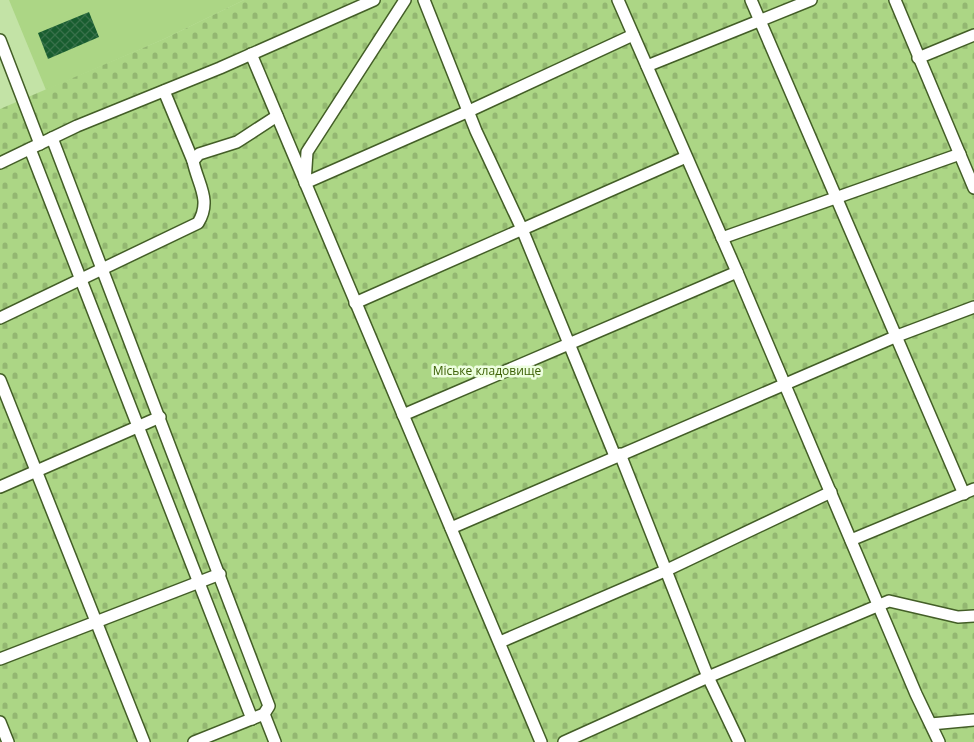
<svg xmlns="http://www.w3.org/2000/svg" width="974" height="742" viewBox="0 0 974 742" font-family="'Open Sans',sans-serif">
	<defs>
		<pattern id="cemetery-stones" width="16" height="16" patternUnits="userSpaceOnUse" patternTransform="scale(1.25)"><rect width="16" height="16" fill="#acd685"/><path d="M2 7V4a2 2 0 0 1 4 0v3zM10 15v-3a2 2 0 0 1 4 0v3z" fill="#93b771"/></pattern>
		<pattern id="building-cross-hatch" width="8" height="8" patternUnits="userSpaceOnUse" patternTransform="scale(1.25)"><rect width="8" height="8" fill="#185d2f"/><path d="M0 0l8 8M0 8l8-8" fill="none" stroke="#38704a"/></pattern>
	</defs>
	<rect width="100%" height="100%" fill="#c3e3a6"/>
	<path fill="#acd685" d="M9 0H244L164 39 46 90Z"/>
	<path fill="url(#cemetery-stones)" d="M244 0H974V742H0V109L164 39Z"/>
	<path fill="url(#building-cross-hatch)" d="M89 12 99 37 48 59 38 33Z"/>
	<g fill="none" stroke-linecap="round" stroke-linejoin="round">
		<defs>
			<g id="service">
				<path d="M405 0 307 152 305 183 469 111 633 35"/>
				<path d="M424 0 476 131 522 229 615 456"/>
				<path d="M618 0 737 272 916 694 939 742"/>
				<path d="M751 0 964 494"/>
				<path d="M895 0 974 188"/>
				<path d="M0 40 40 144"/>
				<path d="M251 54 541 742"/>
				<path d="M918 58 974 35"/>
				<path d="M647 66 811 0"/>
				<path d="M164 91 193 161"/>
				<path d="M52 138 269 706 264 714 194 742"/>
				<path d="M30 149 252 719"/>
				<path d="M0 163 77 126 220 68 374 0"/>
				<path d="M722 238 960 154"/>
				<path d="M355 303 686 157"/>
				<path d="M0 318 198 223C212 200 198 185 193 161L199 154 237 142 277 116"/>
				<path d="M0 380 144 742"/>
				<path d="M403 415 737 272"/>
				<path d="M620 454 708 677 739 742"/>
				<path d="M0 487 160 417"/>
				<path d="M451 528 897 336 974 307"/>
				<path d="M851 540 974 489"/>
				<path d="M500 642 667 570 831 492"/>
				<path d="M0 659 220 574"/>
				<path d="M264 714 275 742"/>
				<path d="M0 722 8 742"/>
				<path d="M931 724 974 720"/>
				<path d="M564 742 708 677 889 601 958 617 974 616"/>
			</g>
		</defs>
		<use href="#service" stroke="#435e27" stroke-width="14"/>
		<use href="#service" stroke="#fff" stroke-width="11"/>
	</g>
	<g text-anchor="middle" stroke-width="5" stroke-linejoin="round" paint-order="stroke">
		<g font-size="12" fill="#3c6005" stroke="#edfedf">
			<text x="487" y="375">Міське кладовище</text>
		</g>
	</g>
</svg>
